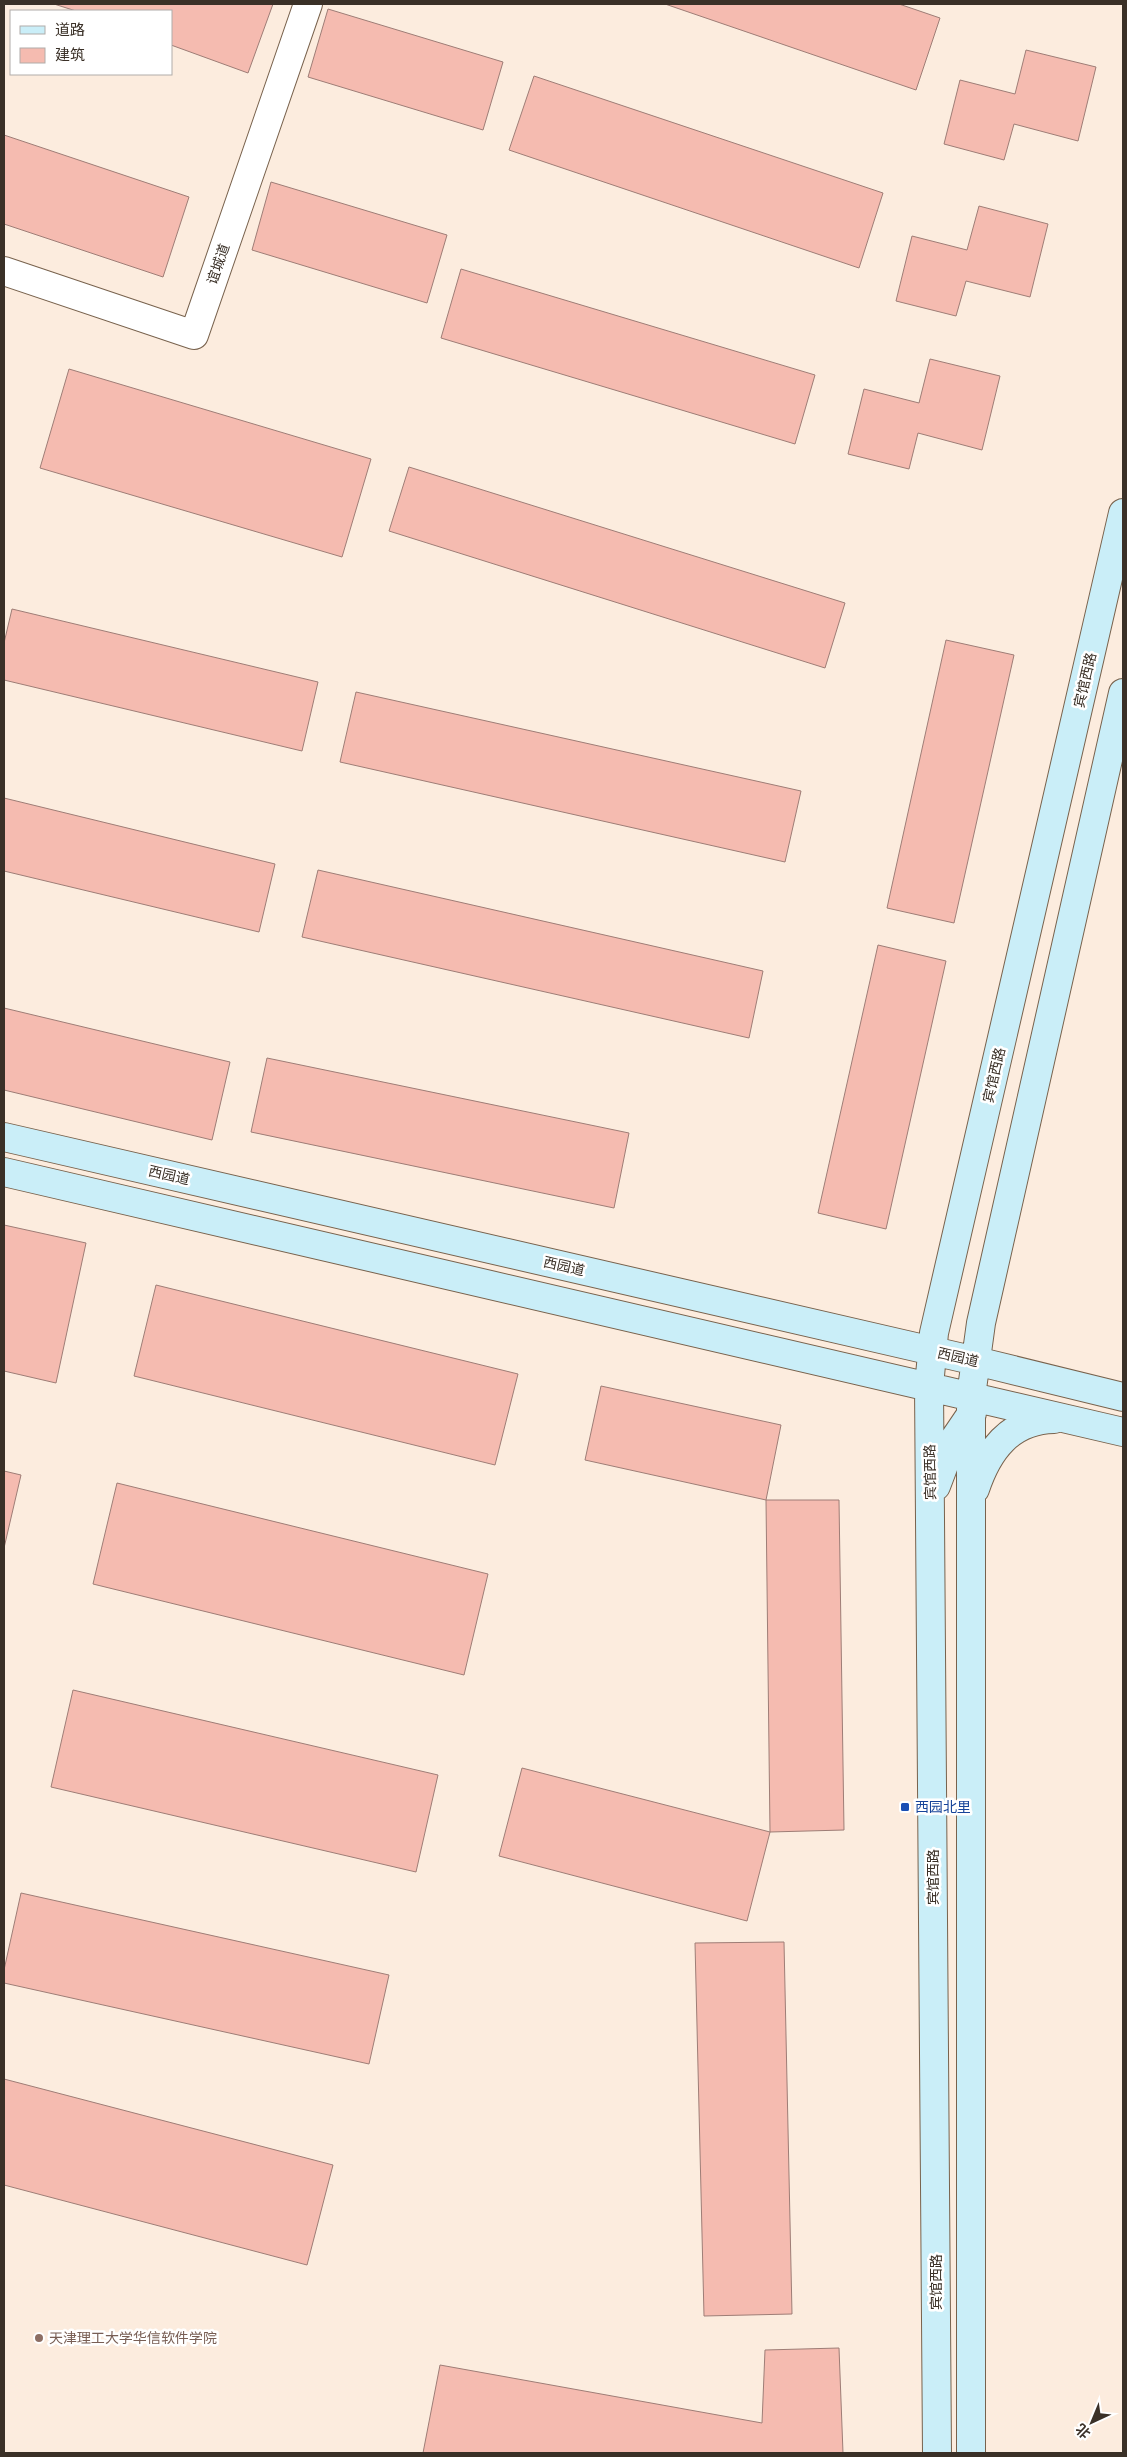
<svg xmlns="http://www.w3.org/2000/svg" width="1127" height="2457" font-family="Manrope,'Noto Sans SC',sans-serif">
<rect width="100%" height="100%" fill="#fcecde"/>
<path fill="#f5bbb0" stroke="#9e7d76" d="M54 4H273L248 73 171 45V11H76Z
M665 4H899L940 18 916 90Z
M328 9 503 62 483 130 308 77Z
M1026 50 1096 67 1078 141 1014 124 1004 160 944 144 960 80 1015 94Z
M534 76 883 193 859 268 509 150Z
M4 135 189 197 163 277 4 224Z
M271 182 447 235 427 303 252 250Z
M979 206 1048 224 1030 297 966 281 956 316 896 301 912 236 967 250Z
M461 269 815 375 795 444 441 338Z
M930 359 1000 376 982 450 918 433 909 469 848 454 864 389 919 403Z
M69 369 371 459 342 557 40 468Z
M409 467 845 603 825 668 389 531Z
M12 609 318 682 302 751 4 680V643Z
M946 640 1014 655 954 923 887 908Z
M356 692 801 791 785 862 340 762Z
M4 798 275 864 259 932 4 871Z
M318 870 763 971 749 1038 302 937Z
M878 945 946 961 886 1229 818 1213Z
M4 1008 230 1062 212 1140 4 1090Z
M267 1058 629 1133 614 1208 251 1132Z
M4 1225 86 1243 56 1383 4 1371Z
M156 1285 518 1374 495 1465 134 1376Z
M601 1386 781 1425 766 1500 585 1460Z
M4 1471 21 1475 4 1548Z
M117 1483 488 1574 464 1675 93 1584Z
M766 1500H839L844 1830 770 1832Z
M73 1690 438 1775 416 1872 51 1787Z
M522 1768 770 1832 747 1921 499 1856Z
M21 1893 389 1975 369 2064 4 1983V1970Z
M784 1942 792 2314 704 2316 695 1943Z
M4 2079 333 2165 307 2265 4 2185Z
M839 2348 843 2453H423L440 2365 762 2423 765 2350Z"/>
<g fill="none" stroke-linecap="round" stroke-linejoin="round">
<defs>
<path id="street" d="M4 271 194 335 308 4"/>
<path id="secondary" d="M4 1137 976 1361 1123 1397
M4 1172 1123 1432
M936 1486 953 1441 972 1413
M975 1489C988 1450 1010 1420 1054 1419
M937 2453 929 1386 934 1333 1123 513
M971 2453V1396L981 1323 1123 693"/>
</defs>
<use href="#street" stroke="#78624d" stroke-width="30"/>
<use href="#secondary" stroke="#78624d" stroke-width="30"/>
<use href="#street" stroke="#fff" stroke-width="28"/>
<use href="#secondary" stroke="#caeef8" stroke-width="28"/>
</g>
<rect fill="#1a4fb4" stroke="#fff" stroke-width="2" x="900" y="1802" width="10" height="10" rx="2.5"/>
<circle fill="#8d6e63" stroke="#fff" stroke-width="2" cx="39" cy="2338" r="5"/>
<g text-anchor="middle" stroke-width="5" stroke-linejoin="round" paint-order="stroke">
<g font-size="14" fill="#3a3027" stroke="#fff">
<text transform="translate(218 264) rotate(-71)" y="5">谊城道</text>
<text transform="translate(1085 680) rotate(-77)" y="5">宾馆西路</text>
<text transform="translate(994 1075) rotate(-77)" y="5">宾馆西路</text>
<text transform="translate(169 1175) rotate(13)" y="5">西园道</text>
<text transform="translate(564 1266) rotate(13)" y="5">西园道</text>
<text transform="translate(958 1357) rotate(13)" y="5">西园道</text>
<text transform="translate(930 1472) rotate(-91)" y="5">宾馆西路</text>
<text transform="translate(933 1877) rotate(-90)" y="5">宾馆西路</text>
<text transform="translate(936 2282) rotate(-90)" y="5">宾馆西路</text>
</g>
<g font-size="14" fill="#164399" stroke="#fff" text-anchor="start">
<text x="915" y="1812">西园北里</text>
</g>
<g font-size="14" fill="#785e54" stroke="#fff" text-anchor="start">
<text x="49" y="2343">天津理工大学华信软件学院</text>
</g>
</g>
<rect width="1127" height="2457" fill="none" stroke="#3a3027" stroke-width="10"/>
<rect x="10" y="10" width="162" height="65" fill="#ffffff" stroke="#b0aca9"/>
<rect x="20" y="26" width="25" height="8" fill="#caeef8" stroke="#b0aca9"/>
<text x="55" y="35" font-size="15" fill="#3a3027">道路</text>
<rect x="20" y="48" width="25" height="15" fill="#f5bbb0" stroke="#b0aca9"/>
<text x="55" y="60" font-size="15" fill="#3a3027">建筑</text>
<g transform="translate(1092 2422) rotate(224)" stroke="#ffffff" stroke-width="4" paint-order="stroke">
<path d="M0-4L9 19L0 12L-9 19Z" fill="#3a3027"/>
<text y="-8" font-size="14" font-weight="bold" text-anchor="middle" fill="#3a3027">北</text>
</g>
</svg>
